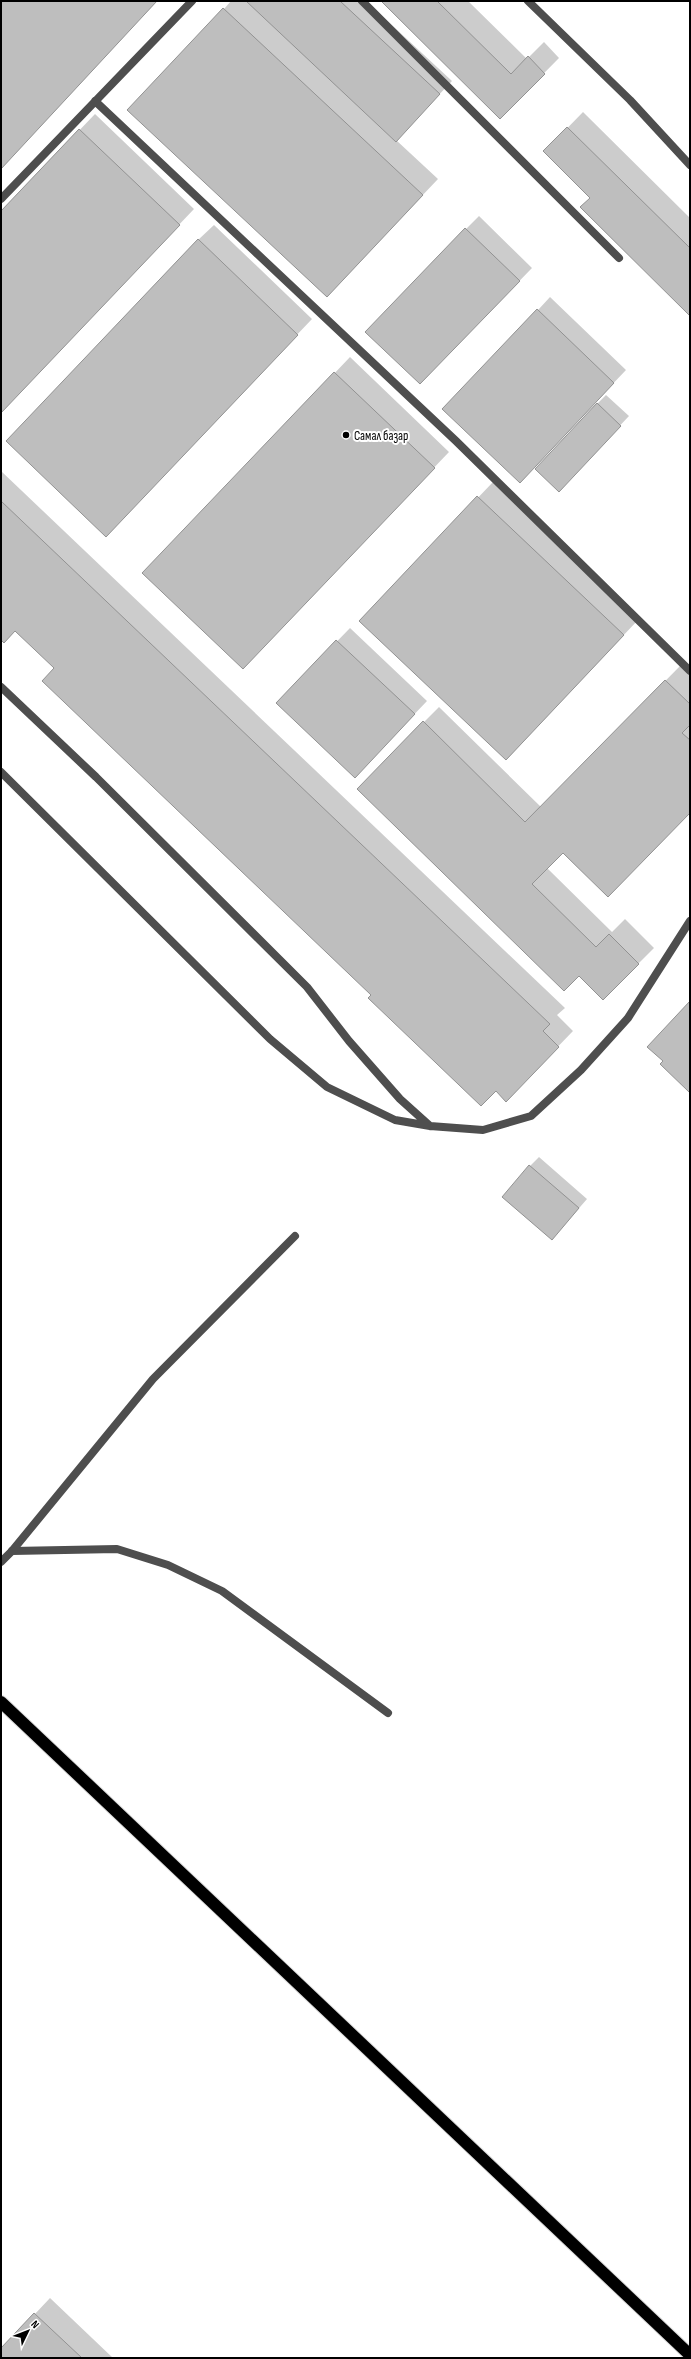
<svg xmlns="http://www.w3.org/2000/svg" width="691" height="2359" font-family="'Sofia Sans Condensed',sans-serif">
<rect width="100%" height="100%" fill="#fff"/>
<path fill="#0003" d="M231 1H366L452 81 396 140 438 179 327 296 224 9Z
M382 1H468L527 59 544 42 559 58 500 118Z
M583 112 690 218V315L591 198 545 151Z
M95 114 194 209 1 412V212Z
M479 216 532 268 433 370 466 229Z
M214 225 312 319 121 520 198 240Z
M550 297 626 370 532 469 538 310Z
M350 357 449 452 258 652 144 573Z
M606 395 629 416 568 481 597 404Z
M1 471 565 1008 557 1015 573 1031 521 1085 496 1090 372 995 56 668 15 630 1 638Z
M493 482 639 619 521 743 360 621Z
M350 628 427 701 367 764 277 703Z
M681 665 690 674V812L563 851 547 868 612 932 625 919 654 948 603 999 424 722 439 707 541 807Z
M539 1157 587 1199 561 1229 530 1166Z
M50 2298 113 2358H1V2350Z"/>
<path fill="#bebebe" stroke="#929292" d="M1 1H157L1 169Z
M246 1H340L440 94 396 142Z
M381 1H437L511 74 528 56 545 74 500 119Z
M223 8 423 195 327 297 127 110Z
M567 127 690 248V316L580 207 590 198 543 151Z
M79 129 180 225 1 413V211Z
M465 228 520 281 420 384 365 332Z
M198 239 298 335 106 537 6 441Z
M537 309 614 383 520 483 442 409Z
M334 372 435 468 243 669 142 573Z
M597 403 621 426 559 492 535 469Z
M477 496 624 635 506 760 359 621Z
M1 501 550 1024 543 1031 559 1047 506 1102 496 1091 481 1106 368 998 371 995 42 681 54 668 15 631 4 643 1 640Z
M336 640 415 714 355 778 276 703Z
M665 680 690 704V725L682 733 690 740V813L608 897 563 853 532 884 596 947 609 934 639 964 603 1000 579 976 564 991 357 789 423 721 525 822Z
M690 1001V1091L689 1092 660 1064 663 1061 647 1047Z
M529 1165 579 1208 552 1240 502 1197Z
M34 2313 82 2358H1V2348Z"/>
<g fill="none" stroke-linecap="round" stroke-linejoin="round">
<defs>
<path id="highway" d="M1 1702 690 2355"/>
</defs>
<use href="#highway" stroke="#dbdbdb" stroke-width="14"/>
<path stroke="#4e4e4e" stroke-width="8" d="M362 1 619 258
M528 1 630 100 690 165
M95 101 456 441 690 671
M1 199 192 1
M1 687 96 777 307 987 349 1041 400 1099 430 1126
M1 772 270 1039 327 1087 395 1120 430 1126 483 1130 531 1116 581 1070 628 1018 690 921
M12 1551 117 1549 168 1565 222 1591 388 1713"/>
<path stroke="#4e4e4e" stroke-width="8" d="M1 1562 12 1551 153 1379 295 1236"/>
<use href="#highway" stroke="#000" stroke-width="12"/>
</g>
<circle fill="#000" stroke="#fff" stroke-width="1.5" cx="346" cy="435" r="4"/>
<g text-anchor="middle" stroke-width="4" stroke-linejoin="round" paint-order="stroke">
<g font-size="13" fill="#000" stroke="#fff" text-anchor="start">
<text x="354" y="440">Самал базар</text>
</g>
</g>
<rect width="691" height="2359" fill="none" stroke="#000000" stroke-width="4"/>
<g transform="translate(28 2331) rotate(47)" stroke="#ffffff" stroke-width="3" paint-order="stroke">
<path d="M0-3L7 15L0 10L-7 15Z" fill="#000000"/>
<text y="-6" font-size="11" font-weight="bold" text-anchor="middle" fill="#000000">N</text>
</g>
</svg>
